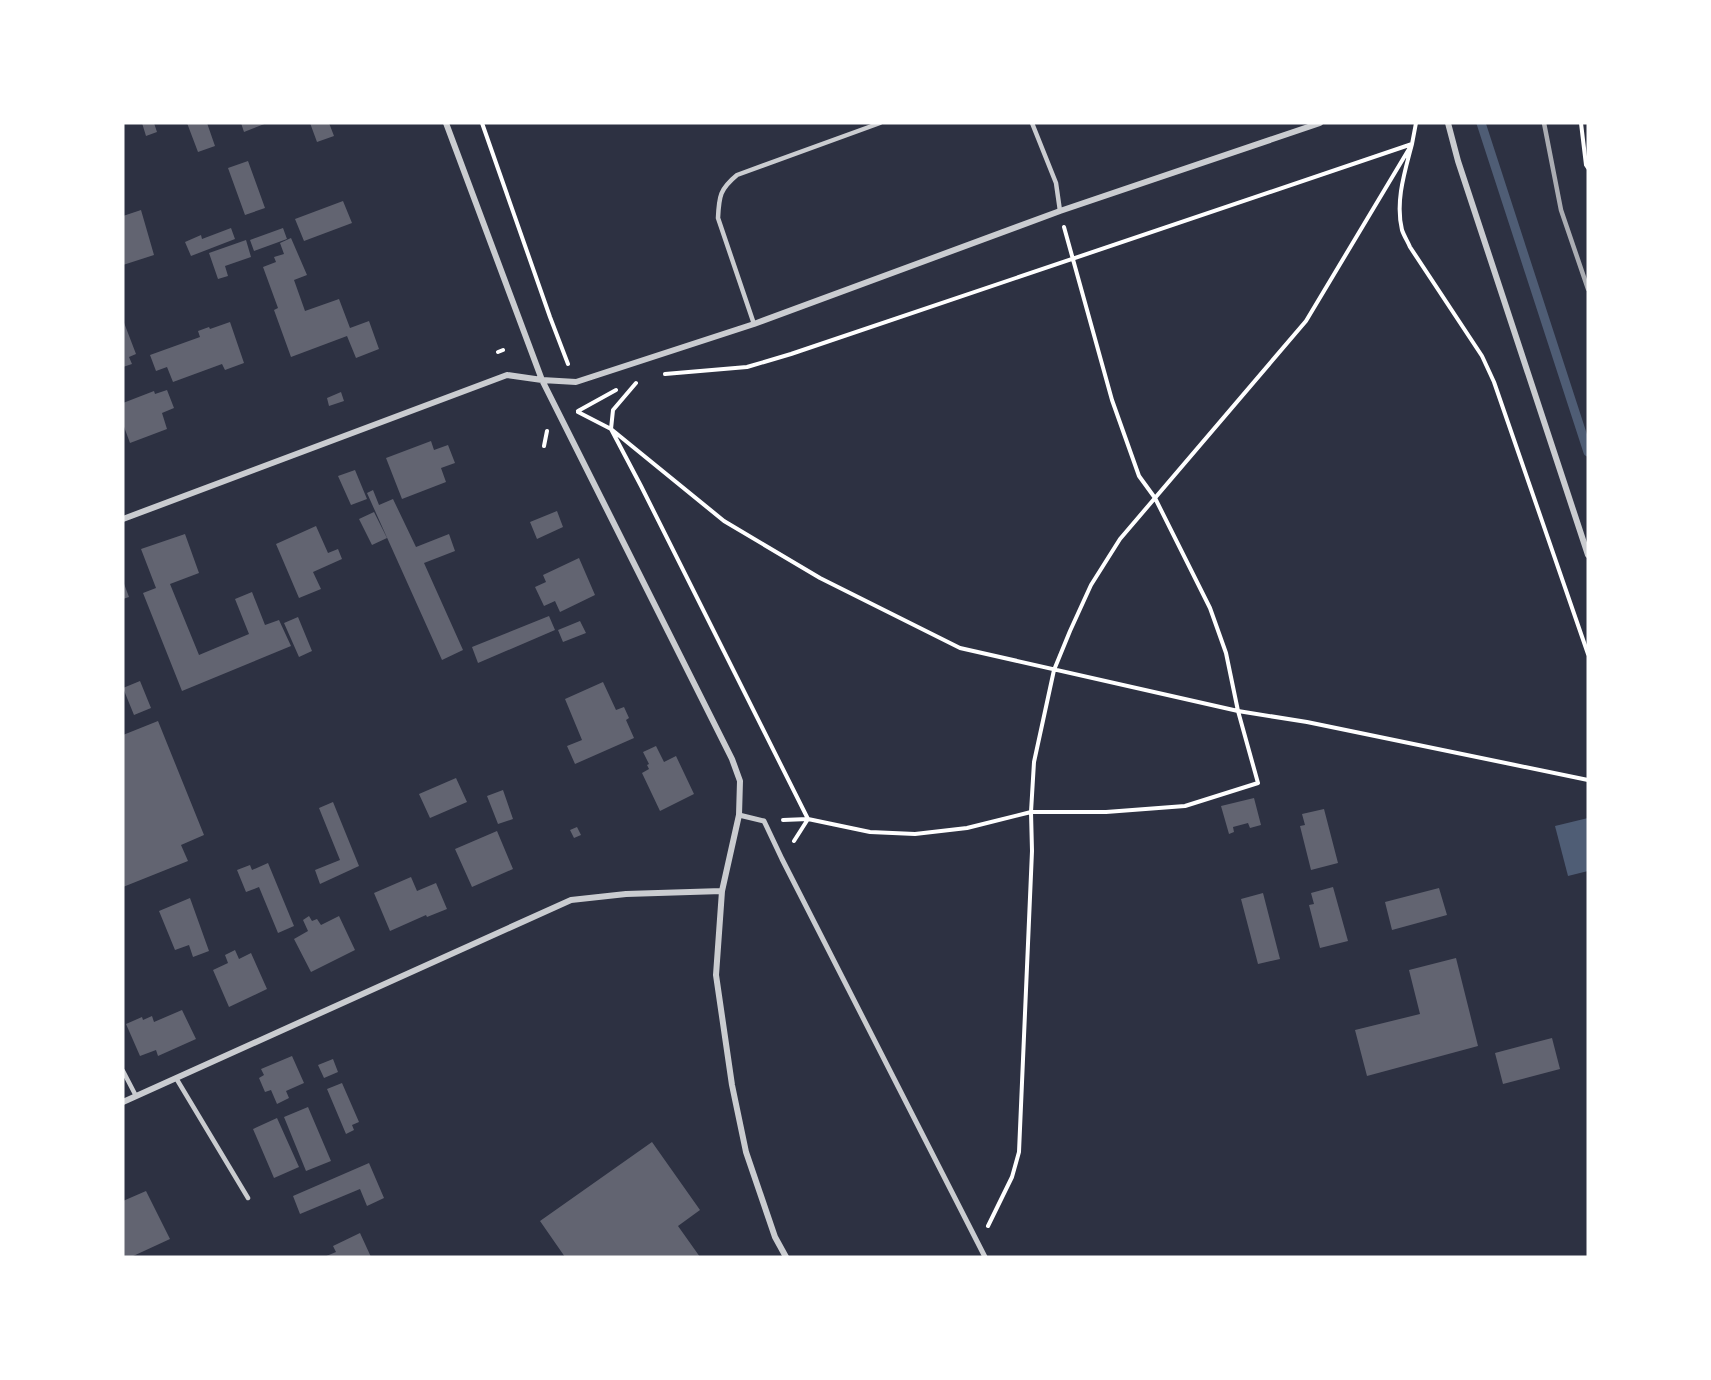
<svg xmlns="http://www.w3.org/2000/svg" width="1711" height="1380" font-family="'Source Sans 3',sans-serif">
<rect width="100%" height="100%" fill="#2d3142"/>
<path fill="#4f5d75" d="M1588 818V871L1568 876 1555 826Z"/>
<g fill="none" stroke-linecap="round" stroke-linejoin="round">
<path stroke="#4f5d75" stroke-width="9" d="M1481 123 1588 452"/>
</g>
<path fill="#626471" d="M142 123H154L157 132 146 136Z
M187 123H207L215 146 198 152Z
M241 123H267L244 132Z
M310 123H329L334 136 317 142Z
M248 161 265 208 245 215 228 168Z
M343 201 352 223 304 241 295 219Z
M141 210 154 255 123 265V216Z
M231 228 235 239 191 256 185 242 201 235 202 239Z
M283 228 287 239 254 251 250 240Z
M291 238 307 275 294 280 305 311 339 299 350 328 369 321 379 349 356 358 347 336 291 357 274 310 278 308 263 267 276 262 274 257 284 254 280 243Z
M246 240 251 257 225 266 228 276 218 279 209 253Z
M123 320 136 354 129 357 132 364 123 367Z
M230 322 244 363 225 370 222 364 173 382 167 367 156 371 150 355 200 337 198 331 209 327 210 329Z
M167 390 174 408 162 413 167 429 130 443 123 424V403L154 391 155 394Z
M341 392 344 401 329 406 327 398Z
M431 441 434 450 448 445 455 463 441 468 446 482 402 499 386 458Z
M355 470 367 499 351 505 338 476Z
M373 490 379 505 393 499 416 547 449 534 455 551 424 563 463 650 442 660 367 493Z
M557 511 563 527 537 539 530 522Z
M374 512 387 538 372 545 359 519Z
M316 526 328 553 338 549 342 559 313 572 321 589 299 598 276 544Z
M185 534 199 573 170 584 199 655 249 634 235 599 252 592 265 625 279 620 291 646 182 691 143 593 156 588 141 549Z
M579 558 595 595 560 612 555 601 544 606 535 587 546 582 543 575Z
M123 581 129 597 123 599Z
M549 616 555 630 478 663 472 647Z
M298 617 312 651 299 657 284 623Z
M580 621 586 633 563 642 558 630Z
M140 681 151 708 134 715 123 688Z
M603 682 616 710 624 707 629 718 626 720 634 738 575 764 567 746 582 740 565 699Z
M158 721 204 835 181 845 188 861 123 887V735Z
M656 746 664 762 676 756 694 794 660 811 642 773 649 769 647 765 649 764 643 752Z
M456 778 467 802 430 818 419 794Z
M503 790 513 819 498 824 487 796Z
M1254 798 1261 825 1250 828 1248 823 1233 827 1234 832 1229 834 1221 806Z
M333 802 359 866 320 884 315 870 340 860 319 808Z
M1324 809 1338 863 1311 870 1300 826 1305 825 1302 814Z
M577 827 581 835 574 838 570 830Z
M497 831 513 869 472 887 455 849Z
M268 863 294 926 278 933 259 887 246 892 237 870 250 865 252 870Z
M411 877 417 891 436 883 447 909 427 917 426 915 390 931 374 893Z
M1333 887 1348 941 1320 948 1309 905 1314 904 1311 893Z
M1439 888 1447 915 1392 930 1385 902Z
M1263 893 1280 959 1258 964 1241 899Z
M190 898 209 951 193 957 189 945 175 950 159 911Z
M309 916 312 921 317 919 321 925 339 916 355 950 311 972 294 939 308 931 303 920Z
M235 950 239 959 251 953 267 989 229 1007 213 970 228 963 225 955Z
M1456 958 1478 1046 1367 1076 1355 1030 1420 1014 1409 970Z
M182 1010 196 1039 158 1056 156 1050 140 1056 126 1024 142 1017 143 1020 152 1016 154 1022Z
M1552 1038 1560 1069 1503 1084 1495 1053Z
M292 1056 304 1083 286 1091 289 1098 277 1104 271 1090 265 1092 259 1078 264 1075 261 1069Z
M333 1059 338 1072 324 1078 318 1065Z
M342 1083 359 1122 352 1125 354 1130 346 1134 327 1089Z
M308 1107 331 1161 306 1171 284 1117Z
M277 1118 299 1167 274 1178 253 1129Z
M652 1142 700 1210 678 1226 700 1257H565L540 1221Z
M369 1163 384 1198 367 1206 360 1189 300 1214 293 1196Z
M146 1191 170 1239 131 1257H123V1201Z
M360 1233 371 1257H324L336 1252 333 1246Z"/>
<g fill="none" stroke-linecap="round" stroke-linejoin="round">
<path stroke="#fff" stroke-width="4" d="M482 123 550 317 568 364
M1581 123 1586 165 1588 168
M498 352 503 350
M665 374 747 367 791 354 1412 144C1405 171 1395 201 1402 230 1404 236 1408 242 1410 247L1482 356 1494 382 1588 654
M636 383 613 410 611 429 641 486 808 819 794 841
M578 411 616 390
M578 412 611 429 724 521 820 578 960 648 1238 711 1307 722 1588 780
M544 446 547 431
M783 820 808 819 870 832 915 834 967 828 1031 812H1106L1185 806 1258 783 1238 711 1226 653 1210 608 1155 498 1139 476 1112 400 1064 227
M988 1226 1012 1177 1019 1152 1032 851 1031 812 1034 762 1054 670 1070 631 1091 585 1120 539 1306 321 1412 144 1416 123"/>
<path stroke="#caccd0" stroke-width="4.5" d="M1032 123 1056 183 1060 211
M754 324 718 218C719 196 720 189 737 175L880 123
M123 1071 136 1096
M176 1078 248 1198"/>
<path stroke="#caccd0" stroke-width="5" d="M739 815 764 821 782 859 985 1257"/>
<path stroke="#caccd0" stroke-width="6" d="M446 123 542 380 732 759 740 781 739 815 722 891 716 975 732 1085 746 1152 775 1237 786 1257
M1448 123 1458 161 1588 555
M123 519 507 375 542 380 576 382 754 324 1060 211 1320 123
M123 1102 571 900 626 894 722 891"/>
<path stroke="#abadb3" stroke-width="4.5" d="M1544 123 1561 210 1588 289"/>
</g>
<rect width="1711" height="1380" fill="none" stroke="#ffffff" stroke-width="249"/>
</svg>
